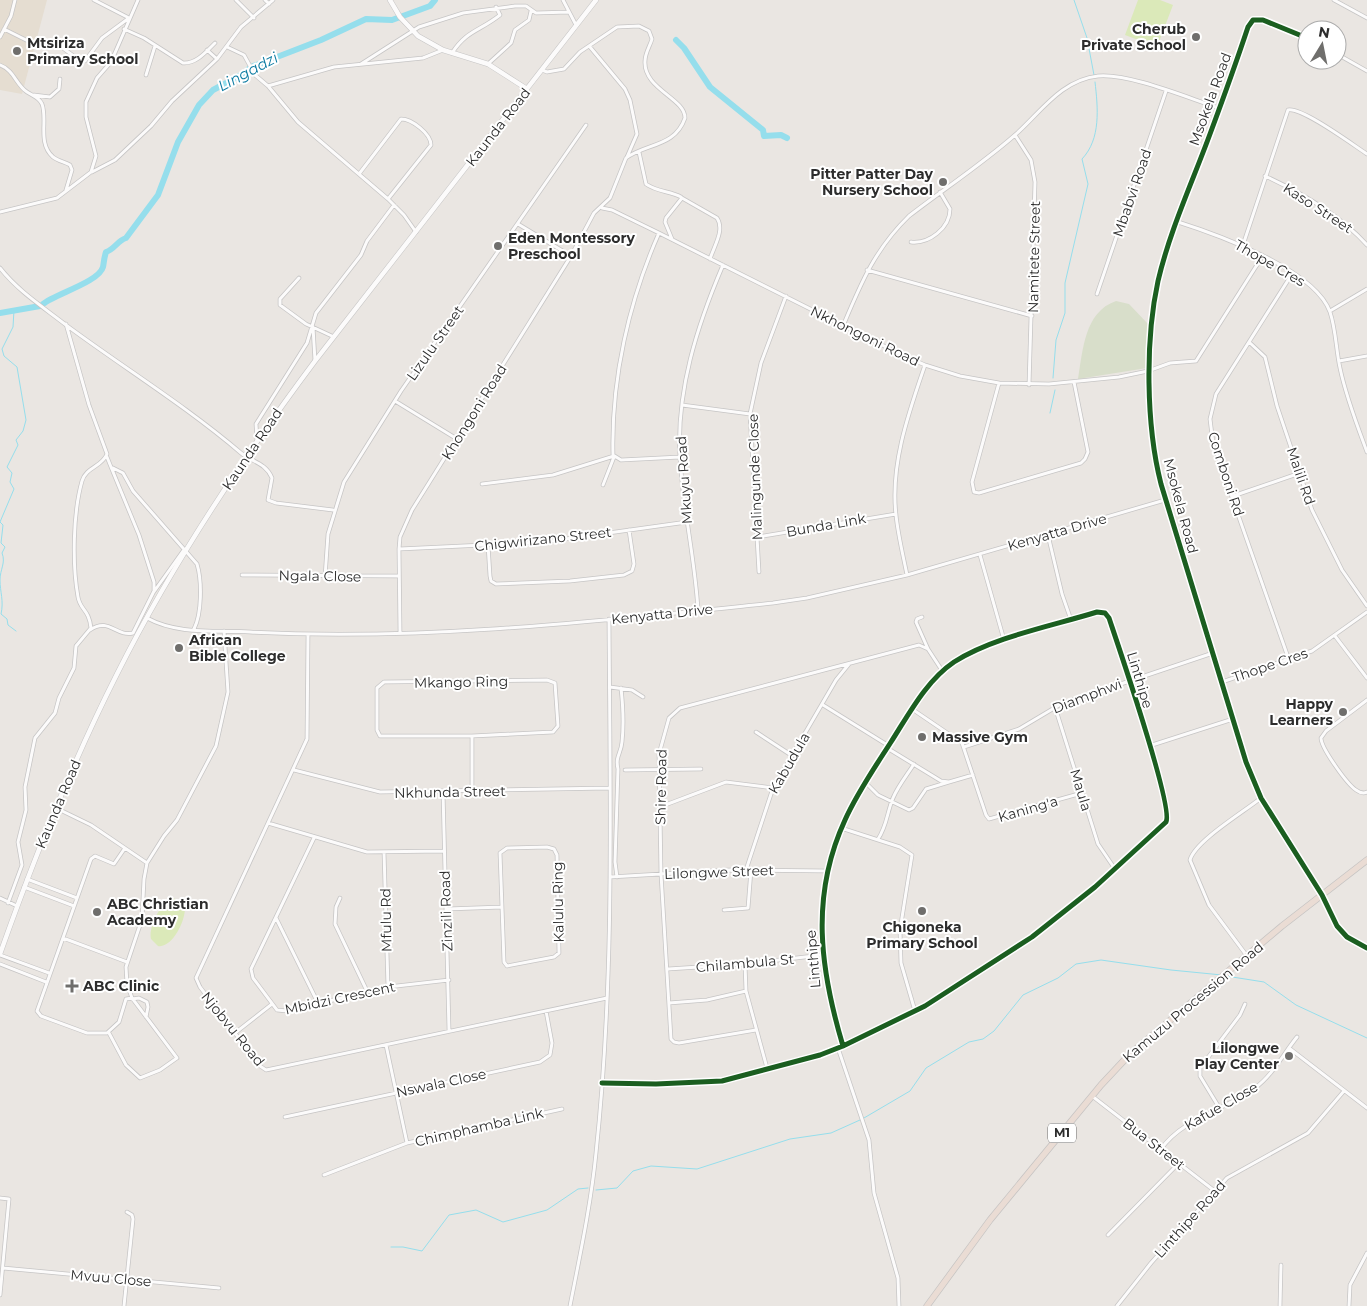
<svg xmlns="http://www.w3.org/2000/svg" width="1367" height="1306" font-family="Montserrat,sans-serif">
<rect width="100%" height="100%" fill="#eae6e2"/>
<path fill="#e5ddd1" d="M0 0H47L22 94 0 90Z"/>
<path fill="#d8deca" d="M1116 301 1129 304 1148 324 1147 368 1078 379C1083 351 1084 312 1116 301Z"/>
<path fill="#dbe9b9" d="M1138 0H1160L1173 5 1157 47 1125 35Z
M173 898 184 903C189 915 173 949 158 946L151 939C148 928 161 901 173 898Z"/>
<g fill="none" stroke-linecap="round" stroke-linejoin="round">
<path stroke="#95deec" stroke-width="1" d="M1074 0 1087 38 1094 75
M14 310 13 327 2 349 4 356 17 367 26 420 23 431 16 440 18 445 7 467 12 473 10 482 14 489 0 522 3 525 1 543 5 547 2 553C6 563 0 569 0 580 0 592 4 601 1 614L7 619 8 625 16 631
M1053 378 1056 340 1065 313V283L1088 184 1082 159C1101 139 1098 108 1095 82
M1050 413 1055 390
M1226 976 1264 982 1296 1005 1367 1038
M864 1118 910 1091 926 1068 969 1042 983 1039 994 1031 1023 995 1058 978 1076 964 1101 960 1171 970 1222 975
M596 1190 617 1188 633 1171 651 1166 697 1169 790 1139 831 1133 860 1120
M391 1247H403L422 1251 449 1215 476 1210 503 1222 547 1210 578 1189 588 1188"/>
<path stroke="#95deec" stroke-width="6" d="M676 40 684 48 710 87 763 130 764 136 781 135 787 138
M43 304C55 294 99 282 103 267 104 262 104 258 106 252 115 249 117 241 126 238L158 195 178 142 199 105 213 90 243 74 251 67 321 40 366 19 392 20 430 6 435 0
M0 313 40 306"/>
<defs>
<path id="street" d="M236 0 254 18
M265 0 269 4
M563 0 576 25
M1334 0 1367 18
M4 29 32 43H56L79 60 85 61 102 38 129 18 94 0
M124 29 144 38 183 63C196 64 206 52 215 43
M0 37 11 16 15 0
M1307 38 1263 20H1253L1248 27C1236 63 1223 99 1210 134 1192 183 1170 230 1158 281 1145 341 1146 425 1161 484L1246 762 1261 798 1322 895 1337 926 1347 937 1367 948
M227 47 244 55 255 75 268 86 298 122 388 199 404 215 416 232
M590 47 625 89 630 100 637 134 627 157
M207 50 217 59
M452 53C467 30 480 31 500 15L496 7
M1337 54 1367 71
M361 64 419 27 463 13 515 6H526L536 13 569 12
M488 64 511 43 515 30 529 20 531 11
M0 65C14 70 16 85 27 92 33 96 39 97 42 104 48 120 37 143 53 157 58 161 65 162 70 165L72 170 66 190
M146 75 155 46
M268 86 334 67 423 58 443 50
M34 95 50 97 59 89 60 79
M1015 135 1031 160 1035 182 1029 385
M639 152 646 184C657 192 670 191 681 197
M92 172 115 160 151 126 172 101 217 59 241 27 273 0
M359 174 401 119C412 119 431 134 431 145L388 199
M1265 176C1302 193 1340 215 1367 245
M602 208 612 210 659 233 902 355 925 365 960 376 999 383 1049 384 1119 377 1148 371 1170 363 1196 361 1262 257
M0 212 57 198 91 172 96 156 86 117V102L97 78 111 62 138 0
M1175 221C1216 234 1315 269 1330 312 1336 330 1336 350 1340 368 1346 397 1357 425 1367 452
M518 224 571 256
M659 233C629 301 611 379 613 455L621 460 680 457
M672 239 665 222 666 218 682 198 717 218C725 230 714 246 710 259
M911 242C929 244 950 228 950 209L940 192
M1243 245 1288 110C1302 107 1353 145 1367 154
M0 268C18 291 43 307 66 325 124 368 186 406 241 453 252 462 266 463 272 478L268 500 276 503 333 510
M867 270 1032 316
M299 278 280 299V305L306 324 334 337
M1097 294 1166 91
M1330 311 1367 289
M843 326C861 283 875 249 909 216 944 189 982 164 1015 135 1041 112 1061 80 1098 76 1129 73 1188 98 1219 108
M313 327 315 361
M1249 342 1265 357 1277 406 1312 510 1342 570 1367 606
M1339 361 1367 356
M999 383 972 482 974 492 979 493 1081 463 1085 459 1088 452 1074 382
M395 401 457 439
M682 405 750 414
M257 440 256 424 307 343 316 313 361 255 367 241 394 205
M107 457 111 467 123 473 133 491 197 564C202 581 202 613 194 629
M482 484 553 475 614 456
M603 485 614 457
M1233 496 1300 473
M1048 535 1062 594 1071 620
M757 537 896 514
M488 545 490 576 491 581 496 584 570 581 624 575 632 571 634 564 629 530
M399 549 544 542 687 522
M980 555 1004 640
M759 572 750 414 761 363 786 296
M242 575 398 576
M907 575C903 555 898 535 896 515 890 464 909 412 925 365
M325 577 328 534 344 482 401 391 586 125
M153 593 183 551
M698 610C695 559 683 509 680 458 676 391 697 326 723 265
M922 617 917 619 916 622 928 649
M147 618C178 635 216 630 250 632 425 641 600 621 773 603L807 598 907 575 1165 500
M90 630C109 617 116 637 133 633L154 591V582L139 535 111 467
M400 632 399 549 400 537 412 510 571 256 594 213 610 198 626 158C647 143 675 147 685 118 685 98 643 89 645 61 645 53 650 46 652 39L649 31 639 26 617 27 580 52 564 69 547 72 542 70
M308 635 307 739 196 978 200 987 260 1066 266 1070 271 1069 607 998
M1335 636 1367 678
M1289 660 1213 443 1210 419 1216 394 1292 274
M1222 682 1312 651 1367 612
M610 687 632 690 643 697
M1367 700 1326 731 1321 738C1321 748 1347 784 1356 790 1360 793 1363 794 1367 792
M823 705 889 746
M1055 707 1098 844 1115 869
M912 709 962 743 986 815 989 819 1082 793
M756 732 791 755
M472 736H380L377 730V688L384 682 547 680 555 683 558 726 553 732 472 736V791
M1149 746 1233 719
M964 747 1019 729 1061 704 1213 653
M887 748 941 781 949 782 973 775
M294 770 380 792 610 788
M625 770 701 769
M866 783 878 795 909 810 913 808 926 789 949 782
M443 792 449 1030
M660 807 726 782 773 788
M56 808 91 825 147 863
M268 823 367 852 444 851
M841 828 900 847 912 855 900 930 901 963 915 1011
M314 838 251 969 253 978 277 1010 287 1011 388 987 449 980
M878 839C887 826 887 812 893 798 898 786 907 775 914 764
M547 847 554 849 557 855 559 953 554 957 507 966 504 962 500 853 507 848Z
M125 848 114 864 95 856 91 859 37 1011 41 1016 87 1033H107L119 1022 126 999 132 998
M384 852 388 987
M746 870 773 788 836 680 849 664
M610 877 728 870 828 871
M617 877 615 862 618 769C615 756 621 754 622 742 624 724 623 706 621 688
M27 879 77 898
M24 887 74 906
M0 898 17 906
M340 898 336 907 335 924 367 991
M8 903 22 865 18 842 26 810 25 787 35 738 55 713 59 698 74 668 76 646 91 628C89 609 80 610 78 597 72 564 73 513 82 481 86 467 102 467 107 454L89 405 66 324
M447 909 502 907
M724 910 748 908 751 870
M276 918 318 1003
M63 938 127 962
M0 955 49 973
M1247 956 1209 905 1190 860C1195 841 1245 811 1261 798
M0 964 46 982
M745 964 746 991 767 1068
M668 969 745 964 822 955
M132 999 139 998 147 1002 148 1007 146 1017
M669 1003 707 1000 746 991
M756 1030 679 1043 674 1042 671 1039 661 874 659 754 669 718 680 708 919 645 928 649 943 672
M109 1033 126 1065 140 1078 160 1070 177 1058 132 998 127 984 126 967 142 919 144 879 147 863 164 836 177 820 216 746 228 692 224 631
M235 1033 272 1004
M386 1045 407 1143 562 1109
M838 1048 869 1140 874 1193 898 1278 899 1306
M1289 1048 1367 1108
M602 1083 656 1084 722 1081 820 1055 843 1046 925 1006 1032 937 1095 887 1166 822C1174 808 1118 645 1109 618L1105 613 1097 612C1052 626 993 637 954 662 926 681 909 714 891 742 875 767 857 793 845 820 810 896 820 969 843 1046
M1092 1096 1216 1192
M1220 1109 1200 1076V1068L1240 1015 1245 1004
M285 1117 540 1062 550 1055 552 1043 546 1011
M1161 1149C1183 1118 1225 1110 1255 1088 1272 1076 1284 1053 1297 1037
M324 1175 407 1143
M0 1198 9 1199 0 1295
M1108 1235 1179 1163
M3 1268 219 1288
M124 1306 133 1219 132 1215 127 1212
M570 1306C580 1255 591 1204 596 1153 615 976 610 797 609 619
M1117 1306 1151 1263 1227 1178 1308 1133 1344 1091
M1280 1306 1281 1265
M1349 1306 1350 1285 1367 1253"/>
<path id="secondary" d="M390 0 400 17 418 36 443 50 488 64 527 89
M0 954C34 858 71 765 117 674 172 564 241 460 315 361L596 0"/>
<path id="highway" d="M927 1306 990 1220 1101 1085 1130 1054 1282 926 1367 860"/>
</defs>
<use href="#street" stroke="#c6c5c5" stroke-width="4.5"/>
<use href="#secondary" stroke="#c6c5c5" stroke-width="5.5"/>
<use href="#highway" stroke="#c6c4c3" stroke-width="7"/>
<use href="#street" stroke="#fcfbfb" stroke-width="3"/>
<use href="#secondary" stroke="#fcfbfb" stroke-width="4.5"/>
<use href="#highway" stroke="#eadcd4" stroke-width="5.5"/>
<defs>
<path id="cycleway" d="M1307 38 1263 20H1253L1248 27C1236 63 1223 99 1210 134 1192 183 1170 230 1158 281 1145 341 1146 425 1161 484L1246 762 1261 798 1322 895 1337 926 1347 937 1367 948
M602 1083 656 1084 722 1081 820 1055 843 1046 925 1006 1032 937 1095 887 1166 822C1174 808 1118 645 1109 618L1105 613 1097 612C1052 626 993 637 954 662 926 681 909 714 891 742 875 767 857 793 845 820 810 896 820 969 843 1046"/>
</defs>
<use href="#cycleway" stroke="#fff" stroke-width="8"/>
<use href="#cycleway" stroke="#1b5e20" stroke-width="5"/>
</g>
<g fill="#6f6e6c" stroke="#fff" stroke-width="2">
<circle cx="1196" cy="37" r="5"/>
<circle cx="17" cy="51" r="5"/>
<circle cx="943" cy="182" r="5"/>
<circle cx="498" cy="246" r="5"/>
<circle cx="179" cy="648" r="5"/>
<circle cx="1343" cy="712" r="5"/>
<circle cx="922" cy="737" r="5"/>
<circle cx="922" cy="911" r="5"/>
<circle cx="97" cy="912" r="5"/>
<path d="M69.5 978.5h5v5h5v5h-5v5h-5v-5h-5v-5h5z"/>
<circle cx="1289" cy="1056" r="5"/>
</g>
<g text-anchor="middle" stroke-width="4" stroke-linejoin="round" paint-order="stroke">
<rect fill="#fff" stroke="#6c6c6c" stroke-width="1" x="1048" y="1123.5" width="28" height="19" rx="4"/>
<g font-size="12" font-weight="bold" fill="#2d2d2d">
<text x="1062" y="1137">M1</text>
</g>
<g font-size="14" font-weight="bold" fill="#2d2d2d" stroke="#fff" text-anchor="start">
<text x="1186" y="34" text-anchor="end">Cherub<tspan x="1186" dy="16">Private School</tspan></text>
<text x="27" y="48">Mtsiriza<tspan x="27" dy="16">Primary School</tspan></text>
<text x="933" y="179" text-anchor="end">Pitter Patter Day<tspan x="933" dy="16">Nursery School</tspan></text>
<text x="508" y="243">Eden Montessory<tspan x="508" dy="16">Preschool</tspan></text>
<text x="189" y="645">African<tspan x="189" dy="16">Bible College</tspan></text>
<text x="1333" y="709" text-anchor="end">Happy<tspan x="1333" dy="16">Learners</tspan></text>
<text x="932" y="742">Massive Gym</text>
<text x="107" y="909">ABC Christian<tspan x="107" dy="16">Academy</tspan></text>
<text x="922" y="932" text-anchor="middle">Chigoneka<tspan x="922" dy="16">Primary School</tspan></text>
<text x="83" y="991">ABC Clinic</text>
<text x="1279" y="1053" text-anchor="end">Lilongwe<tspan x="1279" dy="16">Play Center</tspan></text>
</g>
<g font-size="14" fill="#2d2d2d" stroke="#fff">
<text transform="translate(1210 99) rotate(-70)" y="5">Msokela Road</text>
<text transform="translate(498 127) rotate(-52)" y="5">Kaunda Road</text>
<text transform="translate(1132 193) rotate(-71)" y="5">Mbabvi Road</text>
<text transform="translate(1318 208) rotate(33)" y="5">Kaso Street</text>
<text transform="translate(1034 257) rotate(-89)" y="5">Namitete Street</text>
<text transform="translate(1270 263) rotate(30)" y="5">Thope Cres</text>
<text transform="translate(865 336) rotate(26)" y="5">Nkhongoni Road</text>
<text transform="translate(435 343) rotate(-55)" y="5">Lizulu Street</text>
<text transform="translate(474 412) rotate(-58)" y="5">Khongoni Road</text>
<text transform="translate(252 449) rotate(-56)" y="5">Kaunda Road</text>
<text transform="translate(1226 474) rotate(72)" y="5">Comboni Rd</text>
<text transform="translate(1301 476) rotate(71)" y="5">Malili Rd</text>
<text transform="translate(755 477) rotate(-92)" y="5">Malingunde Close</text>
<text transform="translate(684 480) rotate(-94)" y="5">Mkuyu Road</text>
<text transform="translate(1181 506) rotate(75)" y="5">Msokela Road</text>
<text transform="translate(826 525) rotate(-10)" y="5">Bunda Link</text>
<text transform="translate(1057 532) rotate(-16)" y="5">Kenyatta Drive</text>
<text transform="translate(543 539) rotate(-6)" y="5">Chigwirizano Street</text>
<text transform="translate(320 576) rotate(1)" y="5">Ngala Close</text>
<text transform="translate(662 614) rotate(-6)" y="5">Kenyatta Drive</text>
<text transform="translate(1270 665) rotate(-19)" y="5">Thope Cres</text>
<text transform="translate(1140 680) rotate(73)" y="5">Linthipe</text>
<text transform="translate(461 682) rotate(-1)" y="5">Mkango Ring</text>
<text transform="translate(1087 696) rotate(-21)" y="5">Diamphwi</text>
<text transform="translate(789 763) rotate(-60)" y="5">Kabudula</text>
<text transform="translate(661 787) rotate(-89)" y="5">Shire Road</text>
<text transform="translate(1081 790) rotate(73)" y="5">Maula</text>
<text transform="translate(450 792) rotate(-1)" y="5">Nkhunda Street</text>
<text transform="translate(58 804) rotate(-67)" y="5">Kaunda Road</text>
<text transform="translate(1028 809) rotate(-16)" y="5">Kaning'a</text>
<text transform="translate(719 872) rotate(-2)" y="5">Lilongwe Street</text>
<text transform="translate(558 902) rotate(-91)" y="5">Kalulu Ring</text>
<text transform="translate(446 911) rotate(-92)" y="5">Zinzili Road</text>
<text transform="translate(386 920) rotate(-91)" y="5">Mfulu Rd</text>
<text transform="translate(813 959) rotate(-95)" y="5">Linthipe</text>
<text transform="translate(745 963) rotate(-5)" y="5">Chilambula St</text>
<text transform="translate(340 998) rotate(-12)" y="5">Mbidzi Crescent</text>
<text transform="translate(1193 1002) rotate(-40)" y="5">Kamuzu Procession Road</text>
<text transform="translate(233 1029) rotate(51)" y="5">Njobvu Road</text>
<text transform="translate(441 1083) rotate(-12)" y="5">Nswala Close</text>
<text transform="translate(1221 1106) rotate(-30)" y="5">Kafue Close</text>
<text transform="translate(479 1127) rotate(-13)" y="5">Chimphamba Link</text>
<text transform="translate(1154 1144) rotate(38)" y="5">Bua Street</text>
<text transform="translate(1190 1219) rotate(-48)" y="5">Linthipe Road</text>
<text transform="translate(111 1278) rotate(5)" y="5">Mvuu Close</text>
</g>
<g font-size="15" font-style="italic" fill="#0c7ba2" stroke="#fff">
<text transform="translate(248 72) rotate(-28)" y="5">Lingadzi</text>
</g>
</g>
<g transform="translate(1322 45) rotate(10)"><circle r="24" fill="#ffffff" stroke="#ababab"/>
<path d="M0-4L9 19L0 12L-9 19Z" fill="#6f6e6c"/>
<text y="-8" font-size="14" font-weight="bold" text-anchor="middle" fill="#2d2d2d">N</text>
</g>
</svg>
